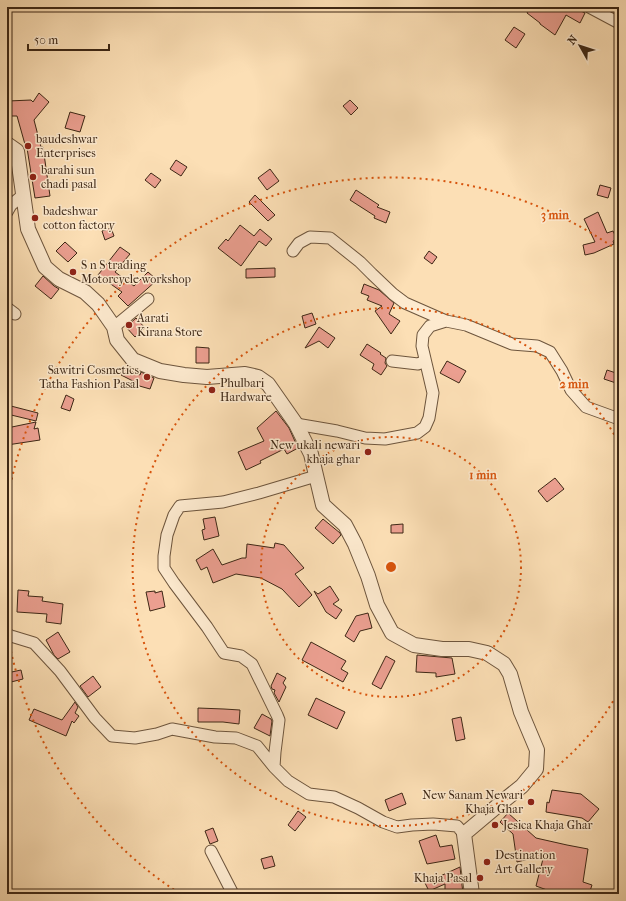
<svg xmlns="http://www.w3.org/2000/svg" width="626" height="901" font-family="'IM FELL French Canon',serif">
<rect width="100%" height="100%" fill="#fcdfb5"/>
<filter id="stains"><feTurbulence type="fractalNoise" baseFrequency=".005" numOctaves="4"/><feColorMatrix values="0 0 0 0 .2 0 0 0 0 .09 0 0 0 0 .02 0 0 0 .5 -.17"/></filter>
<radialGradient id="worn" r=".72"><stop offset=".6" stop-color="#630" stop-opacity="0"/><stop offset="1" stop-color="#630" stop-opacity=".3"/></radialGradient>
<path fill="#eb9f90" stroke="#3d2715" d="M530 7H573L585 13 580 23 566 15 565 17 555 35 540 24V23L527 13Z
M514 27 525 34 516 48 505 40Z
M39 93 49 102 34 120 41 147H43L50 196 35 198 27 148H26L17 116H9L8 101 31 100 33 102Z
M350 100 358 108 351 115 343 106Z
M70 112 85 116 80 132 65 128Z
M176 160 187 167 181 176 170 169Z
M270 169 279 181 267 190 258 178Z
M151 173 161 180 155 188 145 180Z
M600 185 611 188 608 198 597 195Z
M356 190 379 205 377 207 390 212 386 223 374 218 375 216 350 200Z
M255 195 275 215 268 221 249 202Z
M598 212 607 233 613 231 617 239 613 241 614 244 594 253 585 255 583 245 595 242 584 219Z
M240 225 254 236 260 229 272 239 266 246 259 241 241 266 218 248 226 239 228 241Z
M111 228 114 236 105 240 102 231Z
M65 242 77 253 68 262 56 251Z
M120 247 130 254 115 272 134 286 148 272 157 280 128 306 118 296 122 292 98 275Z
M429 251 437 257 432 264 424 258Z
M275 268V277L246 278V269Z
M43 276 54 286 59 289 51 299 35 286Z
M364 284 379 290 394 303 389 314 400 321 391 334 375 311 382 306 367 300 369 296 361 293Z
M312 313 316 324 305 328 302 316Z
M136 318 145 328 135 337 126 327Z
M319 327 335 338 328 348 319 341 305 348Z
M367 344 381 353 380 354 386 358 385 363 387 366 381 375 372 369 374 364 360 355Z
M196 347 209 348V363H196Z
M447 361 466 371 459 383 440 373Z
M124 367 140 375 141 372 154 378 150 389 136 385 137 383 121 375Z
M607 370 619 374 616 383 604 379Z
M66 395 74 399 70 411 61 408Z
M7 405 38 413 36 421 7 414Z
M276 411 289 428 298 448 287 454 284 449 260 461 261 463 246 470 238 452 264 441 257 428Z
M36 422 34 429 38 428 40 440 7 445V428Z
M555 478 564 489 547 502 538 491Z
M215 517 219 536 204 540 202 530 205 529 203 519Z
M323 519 340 533 341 535 333 544 315 528Z
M403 524V533H391V525Z
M275 543 284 545 304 568 295 574 312 595 299 607 282 589 261 578 236 574 213 583 207 567 201 570 196 560 213 549 222 565 242 558H246L247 544 274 548Z
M330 586 339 600 333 604 342 610 336 619 326 612 314 591 318 594Z
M18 590 29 591 28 596 43 597 42 601 63 604 61 624 46 622 47 614 17 612Z
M155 591V593L162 591 165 607 150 611 146 592Z
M368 613 372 628 360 631 354 642 345 636 356 616Z
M58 632 70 652 58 659 54 655 46 640Z
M311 642 346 661 341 669 348 673 343 682 302 660Z
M417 655 452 658 455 674 436 677V673L416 672Z
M386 656 395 661 381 689 372 684Z
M21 670 23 679 7 683V673Z
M277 673 286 678 283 683 286 687 279 702 274 693 275 690 272 689 271 686Z
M93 676 101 687 88 697 80 686Z
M316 698 345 712 337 729 308 715Z
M75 702 78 707 75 713 79 716 74 723 72 721 66 736 29 720 34 709 62 720Z
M198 708 224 709 240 710 239 724 223 722H198Z
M262 714 271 719 272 721 270 736 254 728Z
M461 717 465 739 456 741 452 719Z
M552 790 581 794 599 809 588 822 582 818 546 812 547 802 549 803Z
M402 793 406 804 389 811 385 800Z
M298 811 306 817 295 831 288 825Z
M508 813 536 838 567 845 588 849 583 882 592 885 589 894H558L536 886 544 855 517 862 513 834 500 822Z
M213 828 218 841 210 844 205 831Z
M436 835 440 847 452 845 455 859 427 864 419 841Z
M272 856 275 866 264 869 261 859Z
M460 867 463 894H445V884L429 891 425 883Z"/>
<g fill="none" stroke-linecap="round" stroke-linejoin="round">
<defs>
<path id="minor" d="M589 7 619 23
M7 212 11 205 23 195
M293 251 299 243 310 237 330 238 360 262 372 274 393 294 405 303 446 321
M7 308 15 314
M114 327 148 299
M392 361 418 364 425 361
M296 424 337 431 365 438 385 439 417 433 425 427 429 418 433 393 422 346 423 335 430 326 446 321 466 325 512 344 537 346 550 352 562 371 571 390 586 407 619 419
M7 634 11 636 34 643 60 671 95 718 112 736 135 738 157 734 172 729 215 737 236 738 257 746 274 767 288 781 309 794 334 797 358 808 383 822 397 827 412 825 433 824 457 826 464 834
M274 767 275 752 279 720 277 715 252 664 241 656 224 653 207 627 174 583 164 568V556L167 535 174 515 180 506 223 502 259 493 316 476
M211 851 233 894"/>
<path id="tertiary" d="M7 144 17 151 28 229 45 267 59 279 85 292 98 304 114 327 117 340 133 360 160 371 184 375 207 377 245 374 258 377 268 384 296 424 311 454 323 505 345 525 355 544 368 576 377 605 392 633 414 645 442 649H469L487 653 504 664 510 674 521 712 537 750 536 769 522 786 502 802 464 834 472 894"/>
</defs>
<use href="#minor" stroke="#6d553d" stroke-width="13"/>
<use href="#tertiary" stroke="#6d553d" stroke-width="16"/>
<use href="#minor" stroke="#fdeacf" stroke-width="11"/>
<use href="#tertiary" stroke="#fdeacf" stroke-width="14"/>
</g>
<g fill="none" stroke="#d7540d" stroke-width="2" stroke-dasharray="2 4">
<circle cx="391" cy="567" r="130"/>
<path d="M619 691A259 259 0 1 1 619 443"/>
<path d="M179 893A389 389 0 0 1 7 631M7 503A389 389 0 0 1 617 250"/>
</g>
<g fill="#8f2418" stroke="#fdeacf" stroke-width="1.5">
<circle cx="28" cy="146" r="4"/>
<circle cx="33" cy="177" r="4"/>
<circle cx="35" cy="218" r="4"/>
<circle cx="73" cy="272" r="4"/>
<circle cx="129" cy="325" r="4"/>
<circle cx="147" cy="377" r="4"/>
<circle cx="212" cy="390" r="4"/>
<circle cx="368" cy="452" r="4"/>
<circle cx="531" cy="802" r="4"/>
<circle cx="495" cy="825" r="4"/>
<circle cx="487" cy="862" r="4"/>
<circle cx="480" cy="878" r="4"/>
</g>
<g text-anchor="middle" stroke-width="3" stroke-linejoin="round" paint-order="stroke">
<g font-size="12" fill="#3d2715" stroke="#fdeacf" text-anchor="start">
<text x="36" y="143">baudeshwar<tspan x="36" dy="14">Enterprises</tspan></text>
<text x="41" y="174">barahi sun<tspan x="41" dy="14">chadi pasal</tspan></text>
<text x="43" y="215">badeshwar<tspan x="43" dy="14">cotton factory</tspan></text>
<text x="81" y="269">S n S trading<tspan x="81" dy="14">Motorcycle workshop</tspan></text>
<text x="137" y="322">Aarati<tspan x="137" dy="14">Kirana Store</tspan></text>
<text x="139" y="374" text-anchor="end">Sawitri Cosmetics<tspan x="139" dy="14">Tatha Fashion Pasal</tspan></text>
<text x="220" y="387">Phulbari<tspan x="220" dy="14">Hardware</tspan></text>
<text x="360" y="449" text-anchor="end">New ukali newari<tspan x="360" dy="14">khaja ghar</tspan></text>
<text x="523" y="799" text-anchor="end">New Sanam Newari<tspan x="523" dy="14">Khaja Ghar</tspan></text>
<text x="503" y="829">Jesica Khaja Ghar</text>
<text x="495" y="859">Destination<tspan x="495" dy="14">Art Gallery</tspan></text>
<text x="472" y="882" text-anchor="end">Khaja Pasal</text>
</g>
</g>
<circle cx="391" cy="567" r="6" fill="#d7540d" stroke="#fdeacf" stroke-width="2"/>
<g font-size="12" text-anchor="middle" font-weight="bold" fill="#d7540d" stroke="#fdeacf" stroke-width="3" stroke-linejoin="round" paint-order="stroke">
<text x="555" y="219">3 min</text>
<text x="574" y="388">2 min</text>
<text x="483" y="479">1 min</text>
</g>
<rect width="626" height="901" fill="none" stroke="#fcdfb5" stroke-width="24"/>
<rect x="8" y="8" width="610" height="885" fill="none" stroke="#3d2715" stroke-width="2"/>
<rect x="12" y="12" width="602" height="877" fill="none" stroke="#3d2715"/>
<g transform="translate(580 46) rotate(309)" stroke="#fdeacf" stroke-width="3" paint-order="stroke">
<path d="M0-3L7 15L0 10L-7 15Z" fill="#3d2715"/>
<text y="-6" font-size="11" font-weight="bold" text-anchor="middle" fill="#3d2715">N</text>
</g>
<path d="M28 44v6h81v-6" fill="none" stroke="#3d2715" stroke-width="2"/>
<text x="34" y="44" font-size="12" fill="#3d2715" stroke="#fdeacf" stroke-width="3" paint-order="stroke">50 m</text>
<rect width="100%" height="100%" filter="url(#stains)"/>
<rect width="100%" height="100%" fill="url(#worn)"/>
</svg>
